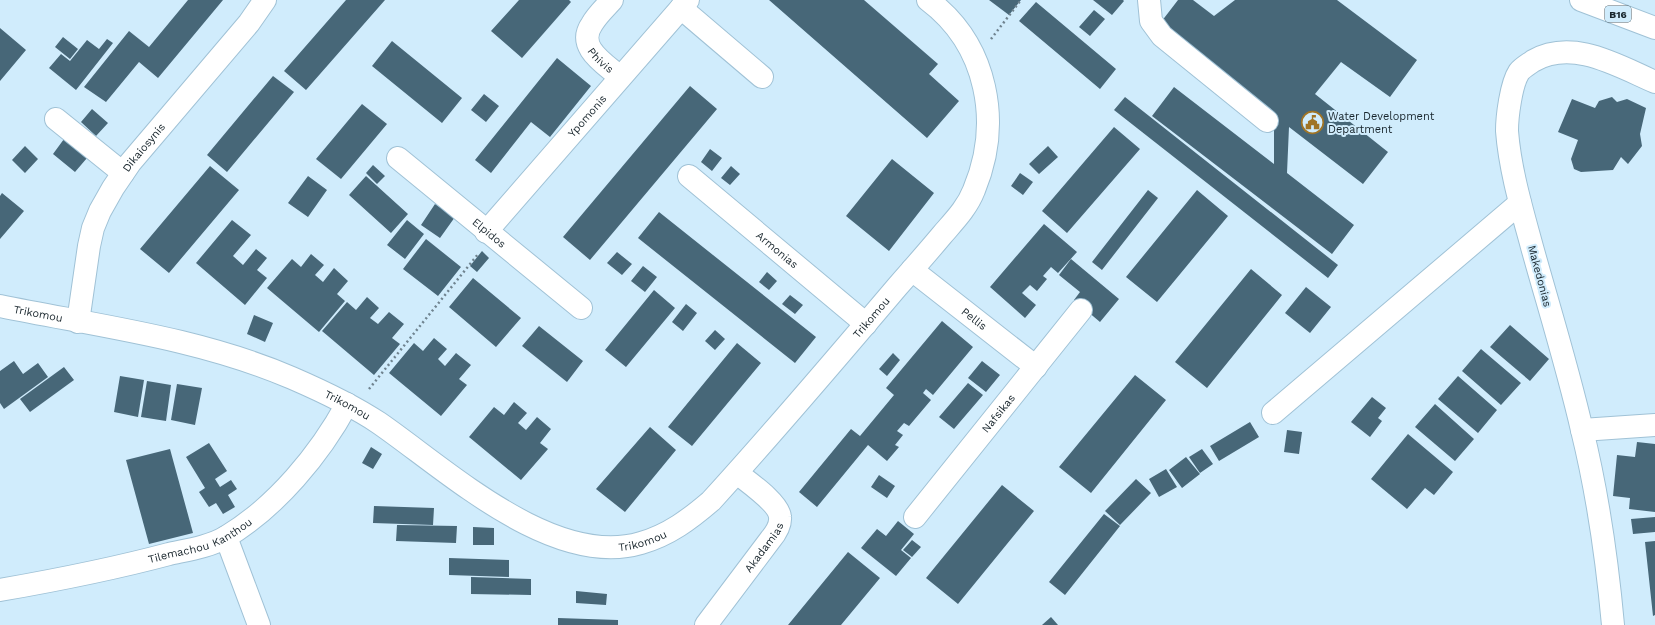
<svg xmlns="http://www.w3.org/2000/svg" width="1655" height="625" font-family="'Work Sans',sans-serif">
<rect width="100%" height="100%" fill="#d0ecfc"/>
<path fill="#476778" d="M188 0H223L158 78 139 62 106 102 84 87 129 31 149 47Z
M346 0H385L306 90 284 71Z
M519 0H569L571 2 522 58 491 31Z
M769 0H864L938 64 929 74 959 101 927 138Z
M989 0H1021L1009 15Z
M1093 0H1123L1124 1 1112 15Z
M1178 0H1193L1214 16 1235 0H1337L1417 60 1390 97 1341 62 1315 94 1388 152 1363 184 1289 127 1287 173 1354 225 1332 254 1152 116 1174 87 1274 164V116L1158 26Z
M1036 2 1116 69 1100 89 1019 21Z
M1094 10 1105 19 1090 36 1079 27Z
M0 28 26 50 0 81Z
M63 37 78 49 70 59 55 47Z
M107 39 113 43 76 90 49 68 61 54 70 61 87 40 99 49Z
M392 41 462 98 442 123 372 66Z
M557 58 591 86 550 137 531 122 491 173 475 160Z
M273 76 294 92 227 172 207 155Z
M690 86 717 109 590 260 563 237Z
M484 94 499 106 486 122 471 110Z
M1125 97 1338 265 1328 278 1114 110Z
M1612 97 1617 102 1627 99 1646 108 1640 134 1642 146 1628 164 1621 157 1613 170 1581 172 1574 169 1571 159 1578 140 1558 132 1572 99 1595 108 1599 101Z
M362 104 387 124 341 179 316 159Z
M92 109 108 123 96 136 81 122Z
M1114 127 1140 149 1067 233 1042 211Z
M64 139 87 158 75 172 53 154Z
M25 146 38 159 25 173 12 160Z
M1048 146 1058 157 1039 174 1029 164Z
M710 149 722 158 712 171 701 162Z
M892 159 934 193 889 251 846 216Z
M373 165 385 176 377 184 366 173Z
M210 166 239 190 169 273 140 249Z
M731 166 740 174 730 185 721 178Z
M1020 173 1033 182 1023 195 1011 186Z
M308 176 327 190 308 217 288 203Z
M366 176 408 214 391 233 349 195Z
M1148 190 1158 198 1102 270 1092 262Z
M1197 190 1228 216 1157 302 1126 277Z
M2 193 24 211 0 239V196Z
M435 204 455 217 440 238 421 225Z
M659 212 816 337 795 363 638 238Z
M232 220 251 235 233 256 243 265 256 249 267 258 257 270 267 278 245 305 196 263Z
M407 220 424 234 405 259 387 245Z
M1044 224 1077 252 1058 273 1051 267 1043 276 1047 279 1037 291 1030 285 1022 293 1036 305 1025 318 990 287Z
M426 239 461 267 438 296 403 269Z
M482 251 489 258 477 272 470 266Z
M617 252 632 264 622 275 607 263Z
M311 254 324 265 315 275 323 282 334 268 348 281 337 294 345 301 319 332 267 288 292 259 301 267Z
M1071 259 1119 299 1100 322 1074 300 1080 292 1059 275Z
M643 266 657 277 645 292 631 281Z
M1251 269 1282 295 1207 388 1175 362Z
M767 272 777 281 769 290 759 282Z
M473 278 521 318 496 347 449 307Z
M1306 287 1331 307 1310 333 1285 313Z
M654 290 675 308 626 367 605 350Z
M790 295 803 305 795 314 782 304Z
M367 297 379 308 370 318 378 324 389 312 404 324 392 338 400 344 374 375 322 331 347 302 356 310Z
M686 304 697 313 683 331 672 322Z
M254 315 273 323 265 342 247 334Z
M942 321 973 347 933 395 926 389 923 393 931 400 909 426 904 423 897 431 903 435 895 445 899 447 887 461 868 445 817 507 799 492 851 429 860 436 894 395 886 388Z
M1510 325 1549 359 1530 381 1490 347Z
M539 326 583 361 567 382 522 346Z
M715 330 725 339 715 350 705 341Z
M434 338 447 349 438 359 445 366 456 353 471 365 459 379 467 385 441 416 389 373 414 343 423 351Z
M737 343 761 363 692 446 668 427Z
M1481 349 1521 383 1501 405 1462 371Z
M893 353 900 360 887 376 879 369Z
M14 361 23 374 38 363 48 377 4 409 0 403V371Z
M982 361 1000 375 986 392 968 378Z
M64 367 74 380 30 412 20 399Z
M1135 375 1166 400 1091 493 1059 467Z
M120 376 144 380 138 417 114 412Z
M1458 376 1497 410 1478 433 1438 399Z
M147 381 171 385 166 421 141 417Z
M968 383 983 395 954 429 939 417Z
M177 384 202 388 195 425 171 420Z
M1372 397 1386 408 1378 418 1382 421 1370 437 1351 422Z
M514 402 527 413 518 423 526 430 537 417 551 429 540 443 548 449 521 480 469 437 494 407 504 415Z
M1435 404 1474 439 1455 461 1415 427Z
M1250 422 1259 437 1219 461 1210 446Z
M650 427 676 450 625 512 596 489Z
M1287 430 1302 432 1299 454 1284 452Z
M1408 434 1453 472 1434 495 1425 488 1407 509 1371 479Z
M1637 442 1655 444V512L1629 509 1630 498 1613 496 1617 455 1635 457Z
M209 443 227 471 215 479 220 487 231 480 237 489 228 495 235 507 223 514 216 503 209 507 199 492 205 488 186 457Z
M371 447 382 454 373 469 362 463Z
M170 449 193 533 149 544 126 460Z
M1202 449 1213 464 1200 473 1189 457Z
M1186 457 1200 474 1182 488 1169 470Z
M1166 469 1177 487 1159 497 1149 479Z
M879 475 895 486 887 498 871 487Z
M1136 479 1151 493 1120 525 1105 511Z
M1002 485 1034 511 958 604 926 578Z
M374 506 434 508 433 525 373 523Z
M1104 514 1120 526 1065 595 1049 582Z
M1655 517V532L1633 534 1631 519Z
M898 521 914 534 901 550 911 558 896 576 861 548 877 529 886 536Z
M397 525 457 526 456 543 396 541Z
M473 527 494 528V545H473Z
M912 540 921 547 912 557 903 550Z
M1655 541V615L1653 616 1645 542Z
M848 552 880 578 841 625H788Z
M449 558 509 560V577L449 575Z
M471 577 531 579V595L471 594Z
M576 591 607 594 606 605 576 603Z
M1051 617 1058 625H1042Z
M558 618 618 620V625H558Z"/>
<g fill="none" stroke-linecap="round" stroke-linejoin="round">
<defs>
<g id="minor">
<path id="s1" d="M612 0C605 8 597 15 592 24 576 47 604 63 620 77"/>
<path d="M1149 0 1151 21 1162 36 1267 121"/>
<path d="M681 8 762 77"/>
<path d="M56 119 123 173"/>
<path id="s2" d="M398 158 581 308"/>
<path id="s3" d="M689 176 866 324"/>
<path id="s4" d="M486 232 688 0"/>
<path id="s5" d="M912 270 1036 367"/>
<path id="s6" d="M0 306C98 326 199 338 292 378 322 391 352 405 379 423 447 470 553 569 641 543 669 535 690 519 711 501 775 431 836 359 897 287 912 270 927 253 942 235 954 221 967 208 974 190 1002 123 988 45 928 0"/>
<path id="s7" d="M78 322 89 246 93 228 100 211 113 188 130 163 249 23 265 0"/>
<path d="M1273 413 1520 203"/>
<path d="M1582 430 1655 425"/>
<path id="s8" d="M915 517 1081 310"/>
<path d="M226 537 259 625"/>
<path id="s9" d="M0 590C57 580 113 569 169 554 187 550 209 547 226 537 276 507 320 454 347 404"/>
<path id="s10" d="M706 625 770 540C775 534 781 526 780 517 779 503 748 482 737 473"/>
<path d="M1613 625C1607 559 1598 495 1582 430 1568 369 1549 308 1532 247 1522 210 1510 170 1507 131 1507 117 1511 84 1519 72 1522 68 1529 64 1533 61 1573 38 1618 66 1655 82"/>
</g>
<path id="major" d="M1581 0 1655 28"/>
</defs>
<use href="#minor" stroke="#a0c2d6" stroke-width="24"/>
<use href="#major" stroke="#a0c2d6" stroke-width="24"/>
<path stroke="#6f838f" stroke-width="2.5" stroke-dasharray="2 3" stroke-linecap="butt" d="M991 39 1021 0
M369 389 479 253"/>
<use href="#minor" stroke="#fff" stroke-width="22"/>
<use href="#major" stroke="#fff" stroke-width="22"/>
</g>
<defs>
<symbol id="civic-ring" viewBox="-11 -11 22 22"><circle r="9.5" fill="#d0ecfc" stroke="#a07425" stroke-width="1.5"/><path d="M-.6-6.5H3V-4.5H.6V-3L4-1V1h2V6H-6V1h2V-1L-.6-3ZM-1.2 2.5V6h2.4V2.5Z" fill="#a07425"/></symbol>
</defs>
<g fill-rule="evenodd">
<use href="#civic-ring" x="1300" y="110" width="25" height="25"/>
</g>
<g text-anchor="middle" stroke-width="4" stroke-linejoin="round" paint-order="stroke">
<rect fill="#d0ecfc" stroke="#4f616a" stroke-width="1" x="1605" y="6" width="26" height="16" rx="3"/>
<g font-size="10" font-weight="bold" fill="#18252c">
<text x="1618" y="18">B16</text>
</g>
<g font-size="11" fill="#18252c" stroke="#d0ecfc">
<text dy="4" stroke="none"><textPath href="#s1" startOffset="73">Phivis</textPath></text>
<text dy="4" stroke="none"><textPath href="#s4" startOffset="154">Ypomonis</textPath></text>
<text dy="4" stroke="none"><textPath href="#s7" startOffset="191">Dikaiosynis</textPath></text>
<text dy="4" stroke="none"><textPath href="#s2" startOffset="118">Elpidos</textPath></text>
<text dy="4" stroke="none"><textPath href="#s3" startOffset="115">Armonias</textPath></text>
<text transform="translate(1540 276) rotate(75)" y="4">Makedonias</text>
<text dy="4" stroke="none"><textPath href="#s6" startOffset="39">Trikomou</textPath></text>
<text dy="4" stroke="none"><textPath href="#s6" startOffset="1023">Trikomou</textPath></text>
<text dy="4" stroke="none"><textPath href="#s5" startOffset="79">Pellis</textPath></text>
<text dy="4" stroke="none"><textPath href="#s6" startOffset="363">Trikomou</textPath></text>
<text dy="4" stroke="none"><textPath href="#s8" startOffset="133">Nafsikas</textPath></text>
<text dy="4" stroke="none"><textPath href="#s9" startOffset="207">Tilemachou Kanthou</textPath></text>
<text dy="4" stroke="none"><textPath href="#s6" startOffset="699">Trikomou</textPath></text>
<text dy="4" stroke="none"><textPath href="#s10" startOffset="97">Akadamias</textPath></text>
</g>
<g font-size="11" fill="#18252c" stroke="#d0ecfc" text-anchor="start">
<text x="1328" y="120">Water Development<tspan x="1328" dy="13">Department</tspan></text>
</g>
</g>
</svg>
